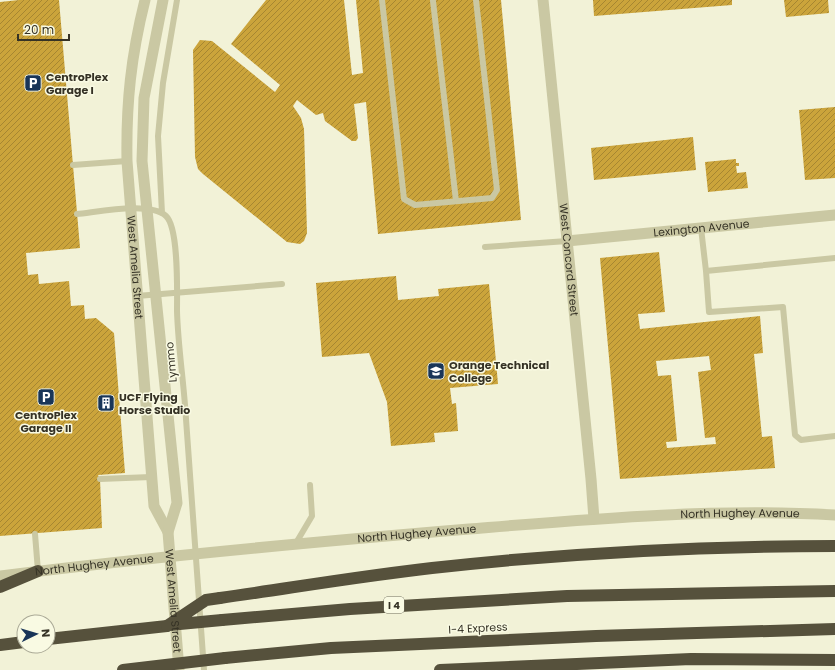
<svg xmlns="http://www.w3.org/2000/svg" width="835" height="670" font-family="Poppins,sans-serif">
<defs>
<pattern id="building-hatch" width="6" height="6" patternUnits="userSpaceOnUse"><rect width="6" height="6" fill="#cba43b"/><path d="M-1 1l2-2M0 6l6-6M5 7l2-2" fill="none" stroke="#a68631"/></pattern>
</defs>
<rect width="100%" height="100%" fill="#f2f2d7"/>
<path fill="url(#building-hatch)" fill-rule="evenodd" d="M19 0H59L80 248 26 253 28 275 38 274 39 284 69 281 71 306 84 305 85 319 96 318 114 333 125 473 98 475 100 479 102 528 0 536V2Z
M266 0H344L352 75 363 73 356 0H501L521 220 378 234 366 102 354 104 358 138 356 141H352L325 121 323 113 316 115 297 100 293 106 301 118 304 129 307 233 304 241 300 244 287 242 203 174 198 169 195 157 193 50 200 40 212 41 275 92 280 85 231 44Z
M593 0H732V5L594 16Z
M784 0H828L829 13 786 17Z
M835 107V178L805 180 799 110Z
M693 137 696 170 594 180 591 148Z
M736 159V163H739V166H736L737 173 746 172 748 188 708 192 705 162Z
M659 252 665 312 638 314 640 329 760 316 763 353 754 354 762 437 772 436 775 468 620 479 600 258ZM709 356 711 370 698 372 705 438 715 437 716 444 667 448 666 442 677 441 671 375 658 376 656 361Z
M396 276 398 300 439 296 438 289 489 284 498 384 450 388 452 404 456 403 458 431 434 433 435 442 391 446 387 402 369 353 322 357 316 283Z"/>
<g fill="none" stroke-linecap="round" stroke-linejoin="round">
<path stroke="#cac8a3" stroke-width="6" d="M382 0 404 199 415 205 492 198 497 190 476 0
M433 1 456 201
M73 165 127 161
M162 213 158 136 163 83 177 0
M77 214C98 212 150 201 166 216 179 228 177 292 177 311 178 347 184 383 186 419 192 503 198 586 204 670
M701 228 706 271
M485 247 567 241
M835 258 706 271 709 312 783 307 795 435 801 440 835 436
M137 296 282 284
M100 479 151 477
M35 534 38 571
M296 543 312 516 310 485"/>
<g stroke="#cac8a3" stroke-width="11">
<path id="s1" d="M543 0 591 479 594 519"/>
<path id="s2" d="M567 241 835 215"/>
</g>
<g stroke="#cac8a3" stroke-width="11">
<path id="s3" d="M145 0C131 56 126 103 127 161L154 506 168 532"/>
<path id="s4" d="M163 0 144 98 142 161 177 503 168 532 179 670"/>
<path id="s5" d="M0 576C156 556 312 542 469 529 591 519 713 508 835 515"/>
</g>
<path stroke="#56513c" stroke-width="12" d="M0 587 38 571
M220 598C291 588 361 576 432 568 566 553 700 546 835 546
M222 620 350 609 567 596 835 591
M48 639 167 626
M0 645 24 642
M225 658 331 648 596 636 835 629
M440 670 691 659 835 660"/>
<path stroke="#56513c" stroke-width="12" d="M169 625 222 620
M167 626 206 600 220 598
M123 670 225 658"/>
</g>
<defs>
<symbol id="parking-square" viewBox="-11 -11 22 22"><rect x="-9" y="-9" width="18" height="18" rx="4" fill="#193558" stroke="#f9fae3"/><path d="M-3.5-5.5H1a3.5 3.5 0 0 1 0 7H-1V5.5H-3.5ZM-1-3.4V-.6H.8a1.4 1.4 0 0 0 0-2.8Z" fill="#fff"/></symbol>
<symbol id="school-square" viewBox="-11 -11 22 22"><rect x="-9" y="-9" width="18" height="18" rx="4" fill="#193558" stroke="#f9fae3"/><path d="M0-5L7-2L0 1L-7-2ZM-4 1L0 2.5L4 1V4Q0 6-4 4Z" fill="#fff"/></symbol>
<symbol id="building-square" viewBox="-11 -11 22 22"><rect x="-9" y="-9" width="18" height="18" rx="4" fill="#193558" stroke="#f9fae3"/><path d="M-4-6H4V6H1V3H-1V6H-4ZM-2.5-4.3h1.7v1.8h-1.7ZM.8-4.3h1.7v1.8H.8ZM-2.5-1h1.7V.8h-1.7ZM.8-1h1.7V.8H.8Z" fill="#fff"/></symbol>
</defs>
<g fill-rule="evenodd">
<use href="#parking-square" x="23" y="73" width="20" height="20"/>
<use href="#school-square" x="426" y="361" width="20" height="20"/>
<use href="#parking-square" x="36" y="387" width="20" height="20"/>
<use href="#building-square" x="96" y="393" width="20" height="20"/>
</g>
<g text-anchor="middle" stroke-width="3" stroke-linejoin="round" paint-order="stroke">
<rect fill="#f9fae3" stroke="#706e5e" stroke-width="1" x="384" y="597" width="20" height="16" rx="3"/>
<g font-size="10" font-weight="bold" fill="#353225">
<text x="394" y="609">I 4</text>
</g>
<g font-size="11" font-weight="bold" fill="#353225" stroke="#f9fae3" text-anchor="start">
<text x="46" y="81">CentroPlex<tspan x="46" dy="13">Garage I</tspan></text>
<text x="449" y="369">Orange Technical<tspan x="449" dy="13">College</tspan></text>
<text x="119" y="401">UCF Flying<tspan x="119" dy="13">Horse Studio</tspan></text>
<text x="46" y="419" text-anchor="middle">CentroPlex<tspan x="46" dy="13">Garage II</tspan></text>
</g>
<g font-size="11" fill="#353225" stroke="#f9fae3">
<text dy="4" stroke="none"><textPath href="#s2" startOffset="135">Lexington Avenue</textPath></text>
<text dy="4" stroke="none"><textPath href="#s1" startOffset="261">West Concord Street</textPath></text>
<text dy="4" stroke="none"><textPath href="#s3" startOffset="269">West Amelia Street</textPath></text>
<text transform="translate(171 362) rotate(-95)" y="4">Lymmo</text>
<text dy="4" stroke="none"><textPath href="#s5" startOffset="743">North Hughey Avenue</textPath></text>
<text dy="4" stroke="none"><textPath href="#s5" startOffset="419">North Hughey Avenue</textPath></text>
<text dy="4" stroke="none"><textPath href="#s5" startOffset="95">North Hughey Avenue</textPath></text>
<text dy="4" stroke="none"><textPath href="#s4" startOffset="606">West Amelia Street</textPath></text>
<text transform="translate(478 628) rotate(-3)" y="4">I-4 Express</text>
</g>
</g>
<g transform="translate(36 634) rotate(85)"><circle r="19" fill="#f9fae3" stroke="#abaa97"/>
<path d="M0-3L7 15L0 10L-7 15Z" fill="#193558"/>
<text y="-6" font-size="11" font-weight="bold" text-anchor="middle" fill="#353225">N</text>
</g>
<path d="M18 34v6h51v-6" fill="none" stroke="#353225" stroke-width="2"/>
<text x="24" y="34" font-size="12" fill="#353225" stroke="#f9fae3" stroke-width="3" paint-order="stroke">20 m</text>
</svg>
